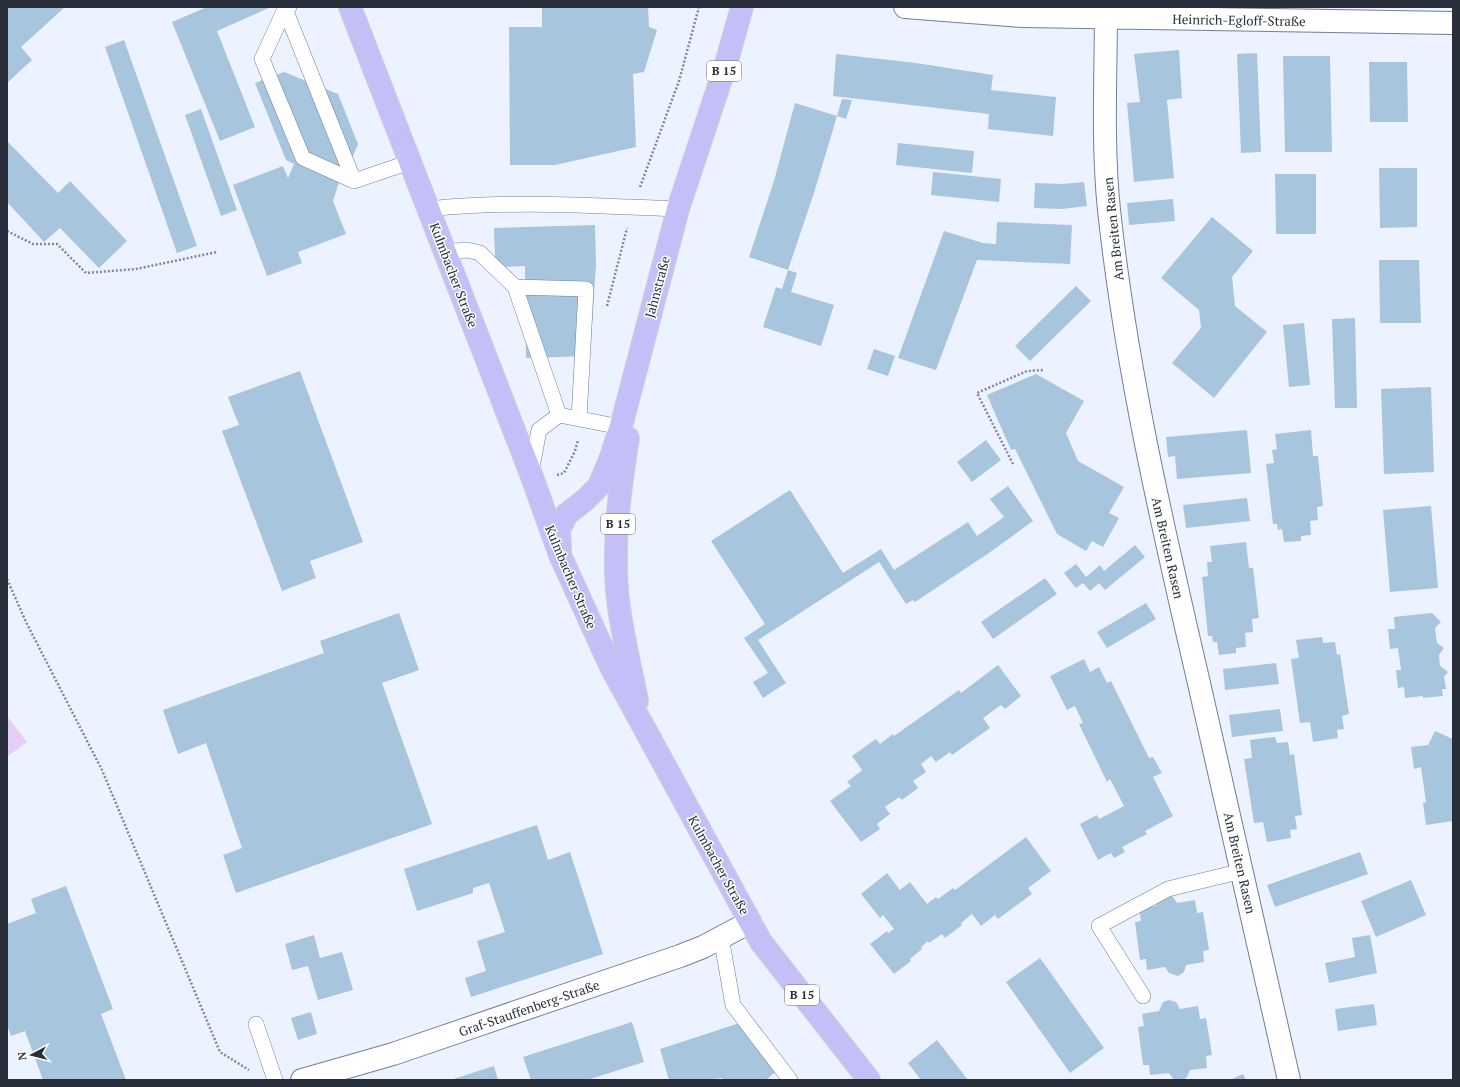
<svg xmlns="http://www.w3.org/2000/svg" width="1460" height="1087" font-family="'PT Serif',serif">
<rect width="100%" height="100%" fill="#ecf2ff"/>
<path fill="#e5cdf9" d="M7 716 27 742 7 757Z"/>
<path fill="#a8c5de" d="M7 7H65L21 47 32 60 7 83Z
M207 7H271L217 31 255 127 220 141 172 22Z
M542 7H648L649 27 657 30 644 72 633 74 636 147 555 165H510L509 27H542Z
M124 40 197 246 177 253 105 47Z
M1179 50 1182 98 1167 100 1174 178 1134 182 1127 103 1140 102 1134 54Z
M1257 53 1261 152 1241 153 1237 54Z
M836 54 916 63 993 75 991 90 1056 97 1053 136 988 129 989 114 833 96Z
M1283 56H1330L1332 152H1285Z
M1369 62H1407L1408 122H1370Z
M284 72 338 94 358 144 342 183 339 182 333 201 346 234 298 252 302 263 267 276 233 185 283 166 288 178 294 164 286 160 255 83Z
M842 99 852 100 846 119 837 116 814 193 788 270 749 257 774 181 795 103 837 116Z
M201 109 237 210 221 216 185 115Z
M7 141 58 193 70 181 127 241 99 268 60 228 44 242 7 202Z
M898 143 974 151 972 173 896 165Z
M1379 168H1417V227L1380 228Z
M933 172 1001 179 999 202 931 195Z
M1275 174H1316V234H1276Z
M1084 182 1087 206 1062 209 1034 208 1035 183 1063 184Z
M1173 199 1175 221 1129 225 1127 203Z
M1212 217 1253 251 1232 277 1235 306 1267 332 1214 398 1172 363 1201 328 1199 310 1161 278Z
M997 222 1072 225 1070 264 977 260 936 370 898 358 944 231 983 243 996 244Z
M595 225 596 264 590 356 526 358 525 266 503 267 495 258 494 228Z
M1379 260H1419L1421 323H1380Z
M788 270 797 273 791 292 834 305 821 346 763 327 776 287 782 289Z
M1076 286 1091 301 1030 361 1015 346Z
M1355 318 1357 408H1335L1332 319Z
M1304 323 1310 385 1289 387 1283 325Z
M874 349 895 356 888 376 867 369Z
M300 371 363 542 310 561 316 578 282 591 222 431 239 425 228 397Z
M1036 374 1084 401 1066 433 1078 461 1124 487 1109 513 1119 518 1103 547 1092 541 1086 551 1057 534 1015 449 1011 450 987 395Z
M1431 387 1434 472 1384 474 1381 389Z
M1247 430 1251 473 1177 479 1175 456 1168 457 1166 437Z
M1311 430 1313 456H1318L1323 506 1317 507 1318 520 1310 521 1311 535 1301 536V541L1284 542 1282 529 1278 530 1277 524H1273L1266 464 1274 463 1272 450 1277 449 1275 434Z
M986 440 1001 460 972 482 957 462Z
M1008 486 1033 521 989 553 915 602 913 600 906 604 879 562 758 640 786 683 763 698 753 682 768 673 744 638 765 624 711 541 790 490 843 573 881 549 894 570 968 522 977 536 1004 517 990 499Z
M1247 498 1250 521 1186 528 1183 505Z
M1431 506 1438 588 1390 592 1383 510Z
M1246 542 1249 568H1253L1259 618 1252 619 1253 632 1245 633 1246 647 1236 648V653L1219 655 1217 642H1213L1212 636H1208L1202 577 1208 576 1207 562H1212L1210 546Z
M1135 545 1145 557 1105 590 1099 583 1090 591 1083 583 1076 588 1064 573 1076 564 1086 577 1100 565 1104 571Z
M1045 578 1057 594 993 639 981 622Z
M1146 603 1156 619 1107 648 1097 632Z
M399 613 419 670 382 683 432 824 236 893 223 855 242 848 206 743 178 754 163 710 324 653 320 641Z
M1432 613 1441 622 1435 628 1437 643 1444 648 1439 655 1440 666 1448 672 1444 677 1446 689H1442L1443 696 1423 698V696L1405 698 1404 687 1398 688 1396 670H1401L1398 648 1390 649 1388 629H1395L1394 617Z
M1322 637 1323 643 1335 642 1337 655 1340 654 1349 714 1342 716 1344 729 1337 730 1338 738 1313 742 1310 722 1300 723 1291 659 1299 658 1296 640Z
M1084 659 1090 672 1099 667 1107 683 1111 681 1149 758 1153 757 1162 773 1153 777 1173 816 1145 831 1147 834 1122 847 1125 852 1114 858 1111 853 1098 860 1080 824 1097 815 1099 819 1124 806 1110 779 1107 782 1079 724 1083 723 1075 706 1067 710 1050 676Z
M1276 663 1279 684 1225 690 1223 669Z
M998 665 1021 696 1005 709 1001 705 983 718 990 728 952 755 950 752 936 762 931 756 921 764 926 772 913 781 918 788 902 800 899 797 885 807 890 814 877 824 880 829 861 842 830 801 851 786 847 782 862 770 852 756 876 739 880 744 893 734 894 736 959 690 961 693Z
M1280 709 1283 731 1232 737 1229 715Z
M1435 731 1453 739V821L1426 825 1423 803 1426 802 1421 767 1414 769 1411 747 1428 745Z
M1275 737 1277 743 1288 742 1290 755 1294 754 1302 815 1295 816 1297 829 1290 830 1291 838 1267 842 1263 822 1254 823 1244 759 1252 758 1250 740Z
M537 825 548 860 570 852 603 954 471 997 465 978 486 971 477 941 505 932 489 883 473 888V893L417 911 404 869Z
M1026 837 1051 871 1028 888 1032 894 998 919 995 915 981 926 972 914 961 923 962 925 945 938 942 934 929 943 928 941 921 947 922 949 910 959 911 961 894 974 870 944 887 931 888 933 894 929 883 915 880 918 861 894 887 873 900 890 910 882 927 904 936 897 938 899 953 888 955 890Z
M1360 852 1368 874 1275 907 1267 885Z
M1411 880 1426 915 1376 937 1361 901Z
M66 886 113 1009 101 1014 126 1080H43L25 1031 11 1036 7 1025V924L36 913 31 899Z
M1170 895 1173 897 1177 903 1195 900 1197 913 1203 912 1209 950 1203 951 1204 962 1186 965 1184 972 1178 976 1169 973 1165 967 1147 970 1146 959 1140 960 1135 922 1141 921 1139 908 1156 906 1157 902Z
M314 935 320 958 342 952 353 990 318 1000 308 966 292 970 285 944Z
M1370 935 1377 973 1329 983 1325 963 1355 957 1352 938Z
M1040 958 1104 1048 1070 1073 1006 982Z
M1169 1000 1176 1002 1180 1009 1198 1006 1200 1019 1206 1018 1212 1055 1206 1056 1207 1068 1190 1070 1187 1077 1183 1080H1174L1169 1073 1150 1075 1149 1065H1143L1138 1027 1144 1026 1142 1014 1159 1011 1163 1002Z
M1374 1004 1377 1025 1338 1031 1335 1009Z
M311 1012 317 1034 298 1040 291 1018Z
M752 1019 786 1063 766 1080H724L722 1078 700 1080H669L660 1049Z
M632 1022 644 1062 587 1080H531L523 1057Z
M937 1040 968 1080H921L908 1063Z
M494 1066 498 1080H450Z
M1243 1074 1246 1080H1230Z"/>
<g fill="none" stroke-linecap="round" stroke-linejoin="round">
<defs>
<path id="service" d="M289 7 285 9 262 59 303 158 354 181 410 162
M285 9 354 181
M429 209C512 200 595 206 678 209
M445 252 467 250 480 253 515 287 559 415
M515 287 586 289 579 419
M531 473 539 430 559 415 621 427
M721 937 733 1005 790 1080
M1143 996 1099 926 1168 889 1242 871
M256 1024 275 1080"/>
<path id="minor" d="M905 7 1023 16 1453 23
M1106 7C1106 75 1102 142 1109 210 1126 368 1162 524 1198 679 1229 812 1259 946 1289 1080
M302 1080 393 1054 680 956 703 947 750 922"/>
<path id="primary" d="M350 7 531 474 560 555 611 667 761 942 869 1080
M628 438C620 488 613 539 617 590 620 627 630 664 637 701
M560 550 559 530 567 514 585 500 599 486 611 457 623 419 678 209 726 64 742 7"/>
</defs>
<use href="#service" stroke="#717f9b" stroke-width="16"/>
<use href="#minor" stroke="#717f9b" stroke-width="24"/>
<use href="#primary" stroke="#d0d1d4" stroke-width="24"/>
<path stroke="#818794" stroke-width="2.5" stroke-dasharray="2 2" stroke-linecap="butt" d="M640 187 679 81 699 7
M7 231 33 244H57L86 273 136 269 217 252
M607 306 627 228
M1013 464 977 393 1027 371 1043 370
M557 475 564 473 575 451 578 440
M7 579 26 622 102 770 220 1052 249 1070"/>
<use href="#service" stroke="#fff" stroke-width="15"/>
<use href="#minor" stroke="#fff" stroke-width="22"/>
<use href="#primary" stroke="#c5bff8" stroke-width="22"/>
</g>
<g text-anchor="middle" stroke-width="3" stroke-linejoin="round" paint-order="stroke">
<g fill="#fff" stroke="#686d75" stroke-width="1">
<rect x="707" y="61" width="34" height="20" rx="3"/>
<rect x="601" y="514" width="34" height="20" rx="3"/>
<rect x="785" y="985" width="34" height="20" rx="3"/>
</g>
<g font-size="12" font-weight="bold" fill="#282e3a">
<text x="724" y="75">B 15</text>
<text x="618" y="528">B 15</text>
<text x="802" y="999">B 15</text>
</g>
<g font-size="13" fill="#282e3a" stroke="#fff">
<text transform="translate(1239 20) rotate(1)" y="5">Heinrich-Egloff-Straße</text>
<text transform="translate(1113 229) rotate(-96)" y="5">Am Breiten Rasen</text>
<text transform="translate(454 275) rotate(69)" y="5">Kulmbacher Straße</text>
<text transform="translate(657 287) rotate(-75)" y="5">Jahnstraße</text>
<text transform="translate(1168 548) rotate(77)" y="5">Am Breiten Rasen</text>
<text transform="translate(571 577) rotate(67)" y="5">Kulmbacher Straße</text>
<text transform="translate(1240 863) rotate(77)" y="5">Am Breiten Rasen</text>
<text transform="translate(719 865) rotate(61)" y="5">Kulmbacher Straße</text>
<text transform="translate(529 1008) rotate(-19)" y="5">Graf-Stauffenberg-Straße</text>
</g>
</g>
<rect width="1460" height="1087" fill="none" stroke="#282e3a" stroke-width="16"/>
<g transform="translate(32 1055) rotate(263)" stroke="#ffffff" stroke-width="3" paint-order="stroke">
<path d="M0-3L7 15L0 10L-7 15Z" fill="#282e3a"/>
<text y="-6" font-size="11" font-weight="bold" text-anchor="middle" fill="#282e3a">N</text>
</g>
</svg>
